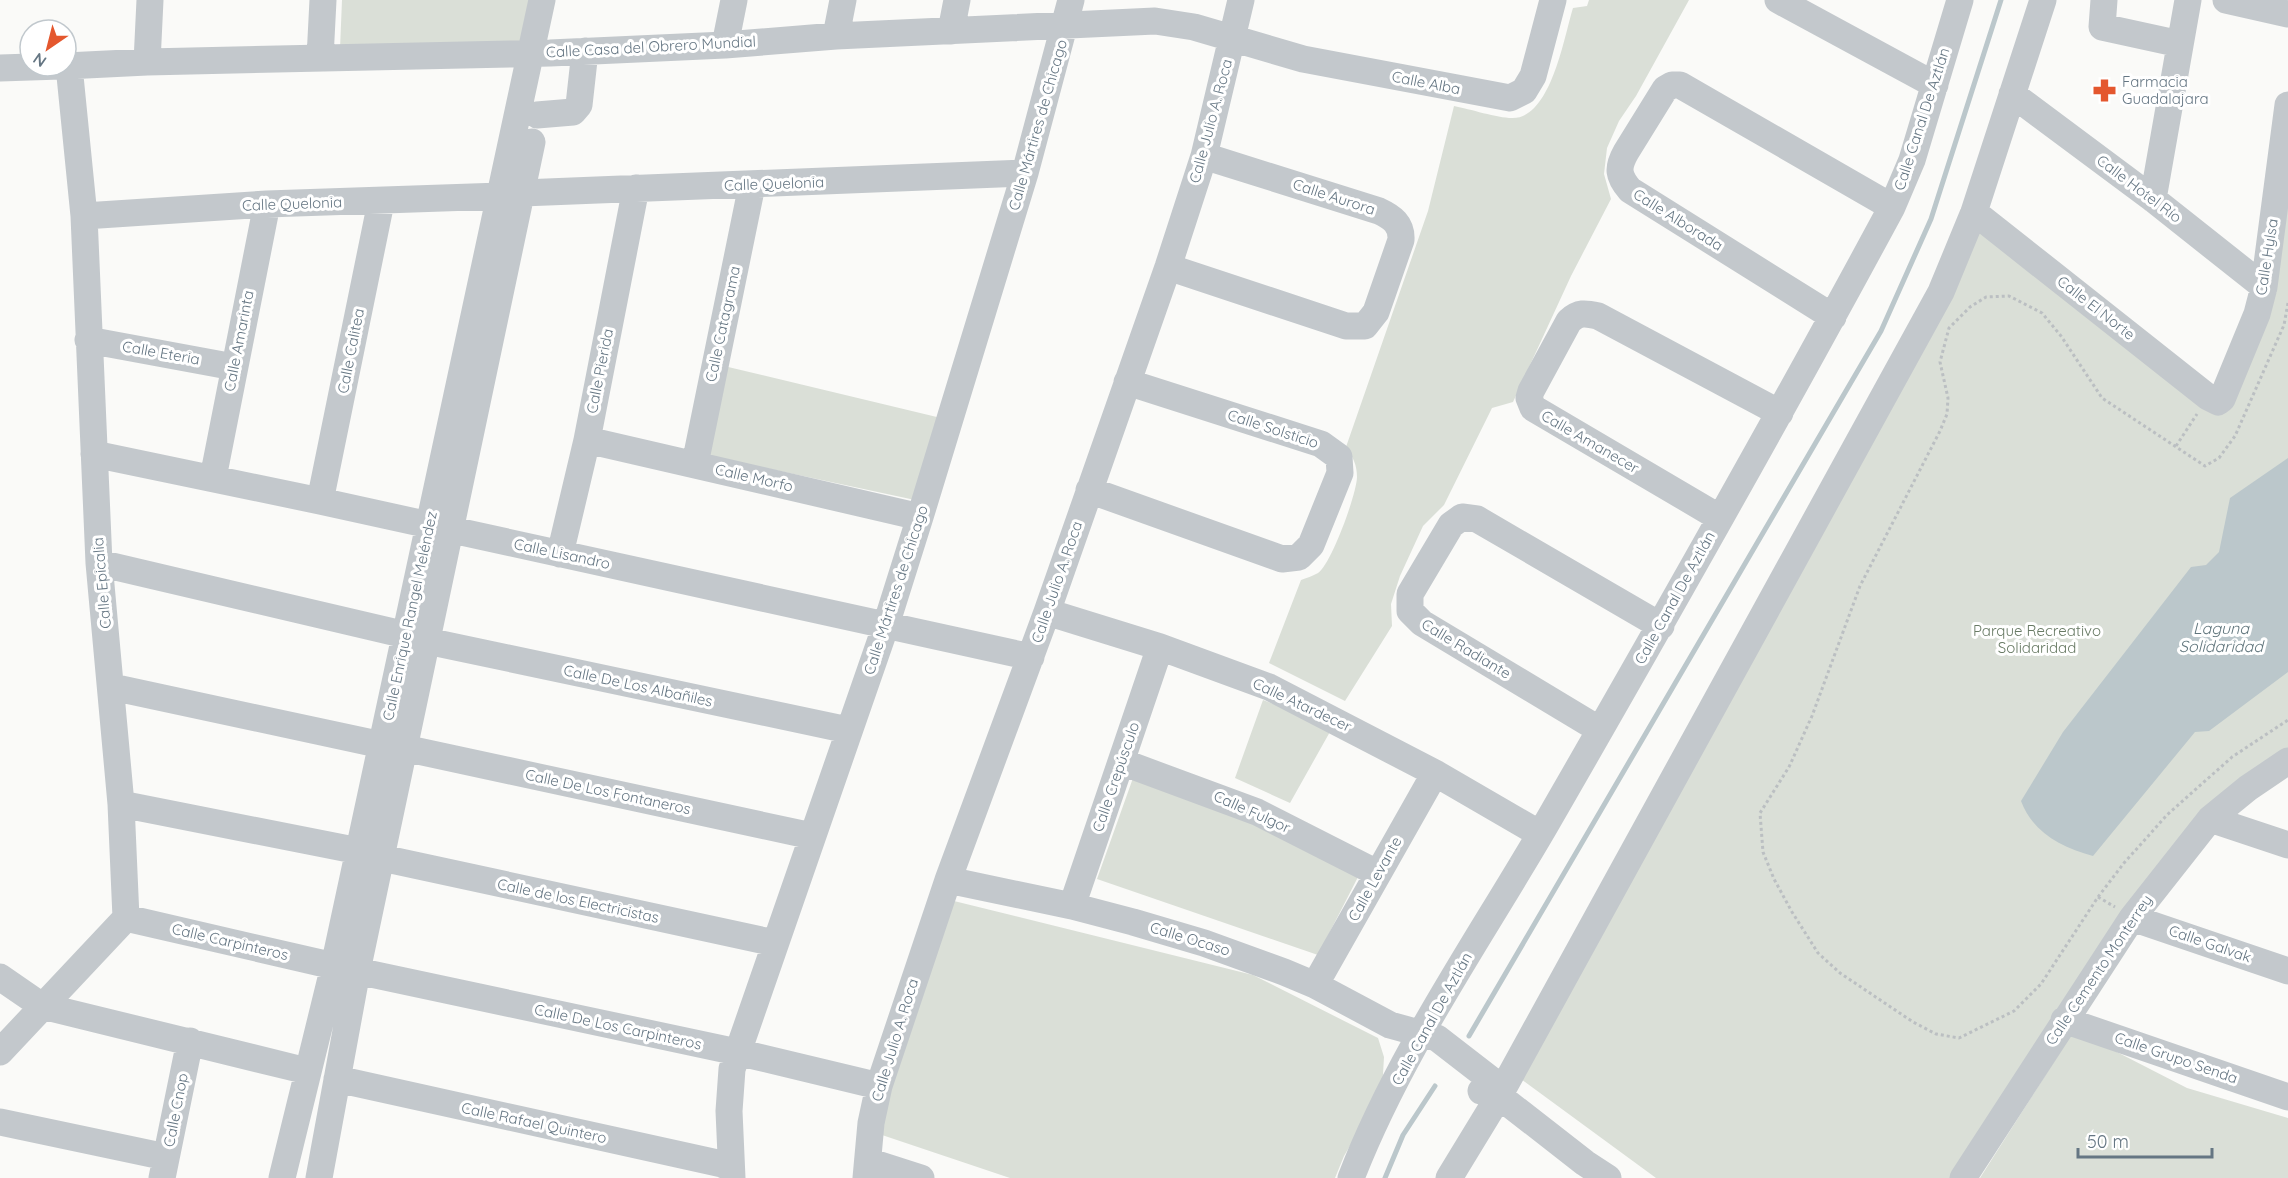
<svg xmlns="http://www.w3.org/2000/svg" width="2288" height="1178" font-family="Quicksand,sans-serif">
<rect width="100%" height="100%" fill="#fafaf8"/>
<path fill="#dadfd7" d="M342 0H532L524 41 340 49Z
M1589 0H1689L1636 96 1619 121 1607 148 1604 174 1611 199 1571 276 1513 402 1492 408 1444 505 1423 526 1400 576 1391 604 1392 626 1345 701 1269 663 1301 580C1306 578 1313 576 1318 573 1331 565 1357 493 1357 477 1357 465 1353 457 1346 447L1428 211 1454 106C1470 109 1497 118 1512 118 1551 119 1564 37 1573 8L1587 6Z
M2288 105V761L2210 819 1956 1178H1656L1514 1074 1974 212 2208 397 2264 287Z
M724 366 941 418 915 500 704 455Z
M1263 700 1297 713 1331 730 1290 803 1235 778Z
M1133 778 1241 818 1358 877 1318 955 1097 879Z
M954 901 1253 975 1378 1038 1384 1057 1382 1091 1344 1156 1335 1178H1010L882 1135 887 1083Z
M2074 1030 2187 1088 2288 1118V1178H1980Z"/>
<path fill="#bbc7cb" d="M2288 458V672L2209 731 2195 732 2093 856C2061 847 2033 833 2021 801L2063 732 2191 567 2206 565 2219 552 2230 498Z"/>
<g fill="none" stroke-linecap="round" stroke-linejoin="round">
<path stroke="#bbc7cb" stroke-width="5" d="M1469 1036 1881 331 1931 219 2001 0
M1385 1178 1403 1135 1435 1086"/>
<path stroke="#bbbfc2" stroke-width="3" stroke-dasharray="3 3" stroke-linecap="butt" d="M2288 303 2284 325 2235 436 2219 458 2205 466 2102 398 2061 336 2042 313 2009 296 1986 297 1970 307 1949 328 1940 362 1948 398 1947 414 1940 431 1860 586 1812 716 1789 767 1760 813 1763 852 1774 879 1792 912 1818 953 1840 973 1913 1022 1936 1034 1959 1038 2014 1011 2041 984 2098 897 2124 863 2167 815 2232 757 2288 720
M2176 446 2197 414
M2098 897 2115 907"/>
<path stroke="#c3c8cc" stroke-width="27" d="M1778 0 1935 85
M2104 0 2102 27 2180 44
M2226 0 2288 14
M951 31 957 0
M836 36 843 0
M725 45 734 0
M320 58 323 0
M147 62 150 0
M66 66 147 62 550 53 725 45 836 36 1155 21 1194 27 1303 59 1510 98 1524 91 1533 76 1553 0
M0 68 61 66
M2012 94 2153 199 2264 287
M537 115 573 112 579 105 585 51
M522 193 1025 173
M2153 199 2188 0
M1974 212 2208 397 2218 402 2222 399 2257 314 2264 287 2288 105
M84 216 267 204 501 196
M1168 267 1346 326H1365L1376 312 1401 240C1402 224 1392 217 1379 211L1204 156
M1833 317 1630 190C1618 176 1617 168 1626 152L1665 89 1672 85H1680L1892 207
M88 340 234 367
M587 440 920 517
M94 454 320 501 1031 657
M695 464 752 185
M213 478 267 204
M1089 490 1282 559 1299 557 1311 545 1340 473 1339 457 1321 444 1127 382
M320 501 381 202
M1720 518 1533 408 1529 398 1531 391 1569 321C1579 312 1585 313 1598 316L1780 413
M560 554 587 440 636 188
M99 563 406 635
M1047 612 1160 647 1269 687 1435 773 1540 834
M427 641 848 730
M112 687 382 745
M1600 730 1422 623 1410 611V594L1451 525 1462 517 1477 519 1661 626
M404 748 812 836
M1122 762 1257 812 1377 873
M121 804 359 851
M2210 819 2288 845
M382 858 775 943
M948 880 1072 906 1133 922 1204 943 1284 972 1315 985 1390 1025 1437 1038 1490 1079 1499 1096
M1072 906 1160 647
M126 918 334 966
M2132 918 2288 971
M357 971 737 1052 879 1086
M0 977 42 1006 307 1071
M1315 985 1435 773
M2064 1020 2288 1097
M0 1052 126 918 121 804 99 563 84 216 69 66
M337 1079 731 1166
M1481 1091 1499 1096 1585 1163 1608 1178
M0 1122 166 1157
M868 1161 921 1178
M162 1178 190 1041
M282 1178 334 966 542 0
M319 1178 357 971 532 142
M732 1178 729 1111 732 1069 886 625 920 517 1025 173 1071 0
M866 1178 871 1123 879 1086 948 880 1047 612 1168 267 1204 156 1241 0
M1351 1178C1399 1054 1478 941 1545 826 1663 621 1780 415 1892 207L1912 160 1960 0
M1449 1178 1499 1096 1941 292 1974 212 2043 0
M1963 1178 2132 918 2210 819 2248 788 2288 761"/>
</g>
<defs>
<symbol id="pharmacy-bare" viewBox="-9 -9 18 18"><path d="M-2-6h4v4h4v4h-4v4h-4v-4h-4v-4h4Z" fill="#e4572e" stroke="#fff" stroke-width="2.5" paint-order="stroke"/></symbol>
</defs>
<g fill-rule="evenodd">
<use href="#pharmacy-bare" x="2088" y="74" width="33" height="33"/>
</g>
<g text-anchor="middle" stroke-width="6" stroke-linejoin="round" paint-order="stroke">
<g font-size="15" fill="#657683" stroke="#fff">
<text transform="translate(651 47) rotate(-3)" y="5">Calle Casa del Obrero Mundial</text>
<text transform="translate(1426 83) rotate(11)" y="5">Calle Alba</text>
<text transform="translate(1922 119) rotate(-72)" y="5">Calle Canal De Aztlán</text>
<text transform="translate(1211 121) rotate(-75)" y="5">Calle Julio A. Roca</text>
<text transform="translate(1038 125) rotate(-74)" y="5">Calle Mártires de Chicago</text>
<text transform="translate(774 184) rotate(-2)" y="5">Calle Quelonia</text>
<text transform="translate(2139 189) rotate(37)" y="5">Calle Hotel Río</text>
<text transform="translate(1334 197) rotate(18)" y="5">Calle Aurora</text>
<text transform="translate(292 204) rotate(-2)" y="5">Calle Quelonia</text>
<text transform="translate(1678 220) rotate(32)" y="5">Calle Alborada</text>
<text transform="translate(2267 257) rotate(-81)" y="5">Calle Hylsa</text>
<text transform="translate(2096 308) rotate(38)" y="5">Calle El Norte</text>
<text transform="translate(723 324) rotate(-78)" y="5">Calle Catagrama</text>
<text transform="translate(239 341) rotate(-79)" y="5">Calle Amarinta</text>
<text transform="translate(351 351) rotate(-79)" y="5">Calle Calitea</text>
<text transform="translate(161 353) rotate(10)" y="5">Calle Eteria</text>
<text transform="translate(600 371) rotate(-79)" y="5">Calle Pierida</text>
<text transform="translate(1273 429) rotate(18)" y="5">Calle Solsticio</text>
<text transform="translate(1590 442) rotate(30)" y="5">Calle Amanecer</text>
<text transform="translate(754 478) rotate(13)" y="5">Calle Morfo</text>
<text transform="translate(562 554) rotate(12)" y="5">Calle Lisandro</text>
<text transform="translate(1057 582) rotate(-71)" y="5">Calle Julio A. Roca</text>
<text transform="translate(102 583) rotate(-95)" y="5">Calle Epicalia</text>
<text transform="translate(896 590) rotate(-72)" y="5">Calle Mártires de Chicago</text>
<text transform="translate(1675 598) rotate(-61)" y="5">Calle Canal De Aztlán</text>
<text transform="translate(410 616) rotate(-78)" y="5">Calle Enrique Rangel Meléndez</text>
<text transform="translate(1466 649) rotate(31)" y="5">Calle Radiante</text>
<text transform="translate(638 686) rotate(12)" y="5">Calle De Los Albañiles</text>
<text transform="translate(1302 705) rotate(25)" y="5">Calle Atardecer</text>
<text transform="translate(1116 777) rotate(-71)" y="5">Calle Crepúsculo</text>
<text transform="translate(608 792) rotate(12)" y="5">Calle De Los Fontaneros</text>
<text transform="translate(1252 812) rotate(24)" y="5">Calle Fulgor</text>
<text transform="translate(1375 879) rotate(-61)" y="5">Calle Levante</text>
<text transform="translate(578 901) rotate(12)" y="5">Calle de los Electricistas</text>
<text transform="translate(1190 939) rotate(17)" y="5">Calle Ocaso</text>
<text transform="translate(230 942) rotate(13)" y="5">Calle Carpinteros</text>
<text transform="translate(2210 944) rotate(19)" y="5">Calle Galvak</text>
<text transform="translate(2099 970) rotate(-56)" y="5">Calle Cemento Monterrey</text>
<text transform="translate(1432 1019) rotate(-61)" y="5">Calle Canal De Aztlán</text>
<text transform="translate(618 1027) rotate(12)" y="5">Calle De Los Carpinteros</text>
<text transform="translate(895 1040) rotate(-73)" y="5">Calle Julio A. Roca</text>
<text transform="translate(2176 1058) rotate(19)" y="5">Calle Grupo Senda</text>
<text transform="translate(176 1110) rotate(-79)" y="5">Calle Cnop</text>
<text transform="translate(534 1123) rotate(12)" y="5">Calle Rafael Quintero</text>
</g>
<g font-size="15" fill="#657683" stroke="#fff" text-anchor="start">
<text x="2122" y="87">Farmacia<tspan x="2122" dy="17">Guadalajara</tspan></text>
</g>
<g font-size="15" fill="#687a64" stroke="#fff">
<text x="2037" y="636">Parque Recreativo<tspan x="2037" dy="17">Solidaridad</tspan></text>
</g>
<g font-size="16" font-style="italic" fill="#60757c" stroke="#fff">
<text x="2221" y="634">Laguna<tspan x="2221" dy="18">Solidaridad</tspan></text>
</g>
</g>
<g transform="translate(48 48) rotate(215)"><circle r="28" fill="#ffffff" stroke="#c1c8cd" stroke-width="1.5"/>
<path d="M0-4.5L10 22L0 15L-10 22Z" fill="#e4572e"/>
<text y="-9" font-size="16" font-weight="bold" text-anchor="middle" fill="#657683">N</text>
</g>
<path d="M2078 1148v9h134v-9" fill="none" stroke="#657683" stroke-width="3"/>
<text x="2087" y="1148" font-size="18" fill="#657683" stroke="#ffffff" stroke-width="4.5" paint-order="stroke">50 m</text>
</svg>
